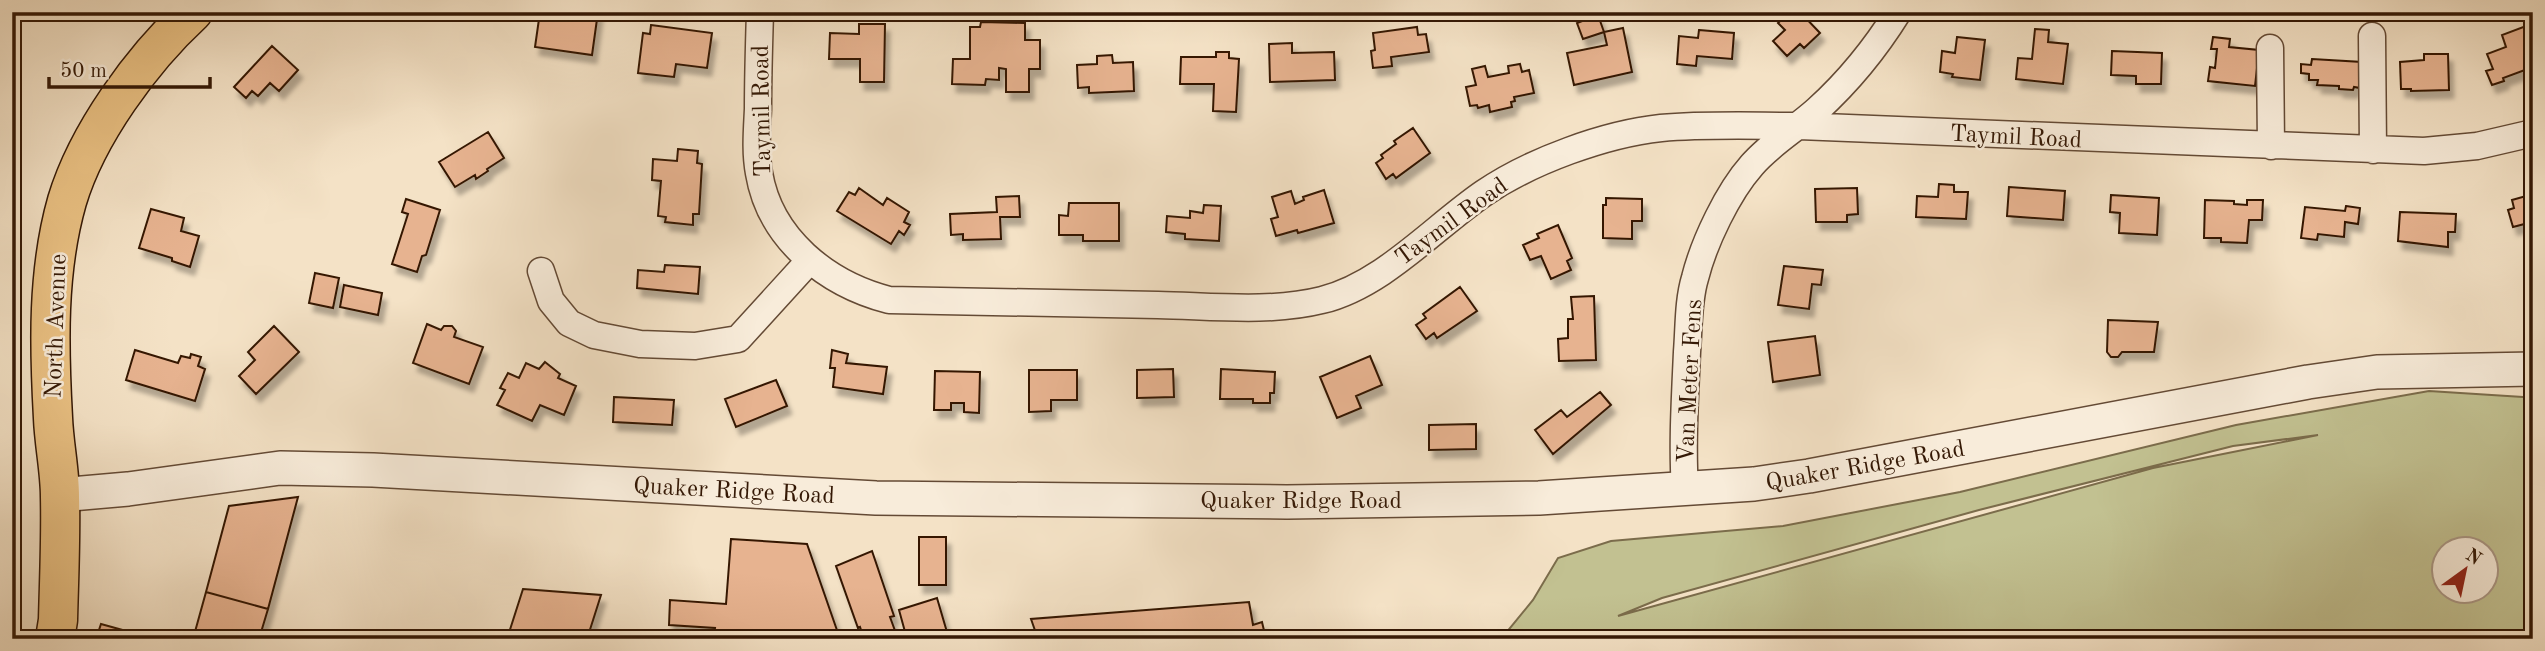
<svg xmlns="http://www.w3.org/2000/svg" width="2545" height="651" font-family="'Old Standard TT',serif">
<defs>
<filter id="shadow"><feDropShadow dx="4.5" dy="8" stdDeviation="2" flood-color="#0004"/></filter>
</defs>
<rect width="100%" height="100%" fill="#f4e2c6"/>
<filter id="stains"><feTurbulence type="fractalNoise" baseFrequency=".00286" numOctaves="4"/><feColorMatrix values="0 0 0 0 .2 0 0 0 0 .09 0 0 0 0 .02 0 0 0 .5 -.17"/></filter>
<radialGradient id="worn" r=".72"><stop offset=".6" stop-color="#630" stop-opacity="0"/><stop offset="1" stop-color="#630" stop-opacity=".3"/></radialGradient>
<path fill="#c2c191" stroke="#7b6c4b" stroke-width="2" fill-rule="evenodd" d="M12 371H18L20 406H12Z
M2429 391 2523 397 2533 395V639H1501L1533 600 1558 558 1611 541 1783 526 1960 492 2236 425ZM2318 435 2153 468 1618 616 1662 598 1979 510 2233 446ZM2444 550H2486V592H2444Z"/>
<path fill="#e7b390" stroke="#341805" stroke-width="2" filter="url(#shadow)" d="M540 12H598L592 55 535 47Z
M1789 12H1800L1820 33 1804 48 1800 44 1787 56 1773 41 1785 30 1778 23Z
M1598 15 1604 32 1583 39 1577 23Z
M981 22 1025 23V40H1040V69H1029V92H1006V69L999 68V80L986 79 985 85 952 84 953 59H970V27H980Z
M859 24H885L884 82H860V59H829L830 33 859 34Z
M651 25 712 33 707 68 676 64 674 77 638 73 643 33 650 34Z
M2526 26 2533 42V67L2503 78 2504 81 2492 85 2486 71 2493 69 2487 54 2506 47 2502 35Z
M1417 27 1418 35 1426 34 1429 52 1391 57 1392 66 1373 68 1371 51 1375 50 1373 33Z
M1623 28 1632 72 1574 85 1567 53 1607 45 1604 32Z
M2035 29 2049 30 2048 42 2068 44 2063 84 2016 79 2018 58 2032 59Z
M1699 30 1734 33 1732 59 1697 56 1696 66 1677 64 1679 36 1698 38Z
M1957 37 1985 40 1980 80 1952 77 1953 74 1940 72 1942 51 1955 53Z
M2213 37 2230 39 2229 47 2259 50 2255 86 2208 81 2210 67 2215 68 2217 49H2211Z
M1292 43V53L1334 52 1335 80 1270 82 1269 44Z
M272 46 298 70 279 91 270 83 258 96 252 91 246 98 234 87Z
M2112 51 2162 53 2161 84H2136V76L2111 75Z
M1216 52H1229V58L1239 59 1236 112 1213 111 1214 84H1180L1181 57H1216Z
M2424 54H2448L2449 90 2411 91V89H2401L2400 62 2424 60Z
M1112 55 1113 63 1133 62 1134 91 1089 93V87L1078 88 1077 65 1097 64V56Z
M2312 59 2362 62 2360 88 2354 87 2353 90 2339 89V86L2317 85 2318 80H2309V74L2301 73V64L2311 65Z
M1520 64 1522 72 1529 70 1534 93 1514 97 1515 101 1511 102 1512 107 1490 112 1489 105 1478 108 1477 105 1470 106 1466 87 1476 85 1472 69 1485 66 1488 77 1509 73 1508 66Z
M1413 128 1430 153 1396 178 1393 174 1386 179 1376 163 1383 158 1381 155 1396 144 1394 141Z
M488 132 504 158 487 169 488 171 476 179 475 175 455 187 439 162Z
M678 149 698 151 697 163 702 164 699 214H693V225L665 222 666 217 658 216 661 181 652 180 653 159 677 161Z
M1939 184 1954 185V192H1968L1966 219 1916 217 1917 196 1938 197Z
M2009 187 2065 191 2063 220 2007 216Z
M859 188 883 205 887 198 909 212 904 222 910 225 904 235 899 231 891 244 837 211 849 192 855 195Z
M1857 188 1858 214 1847 215V222H1816L1815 189Z
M1324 190 1334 223 1298 233 1297 230 1276 236 1271 219 1278 217 1272 197 1291 191 1295 204 1304 200 1303 197Z
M2533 194V225L2532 222 2513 227 2508 210 2514 208 2512 200Z
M2111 195 2159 198 2157 235 2119 233 2120 213 2110 212Z
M1019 196 1020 217H1000L1001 239 963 240V234L951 235 950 214 997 212 996 197Z
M1606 198 1642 199V221H1632V239L1603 238V205H1606Z
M406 199 440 210 426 255 422 256 417 272 392 264 408 214 402 212Z
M2205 200 2234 201V204L2247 205V200H2263L2262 220H2249L2247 243 2221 242V238H2204Z
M1069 203H1119V241H1083V235H1059V215L1068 216Z
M1204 205 1221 206 1219 241 1185 239V234L1166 232 1167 216 1190 218V211L1203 213Z
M2346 206 2360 208 2358 224 2345 222 2344 237 2318 234 2317 240 2301 238 2305 207 2345 211Z
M151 209 184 218 181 231 199 236 190 267 172 261V258L139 248Z
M2400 212 2456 214 2455 232H2448V247L2398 241Z
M1558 225 1572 258 1567 261 1571 270 1551 279 1541 256 1530 260 1523 245 1539 238 1537 234Z
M665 265 700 267 698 294 637 288 638 270 664 272Z
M1784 266 1823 270 1821 285 1812 284 1809 309 1778 305Z
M315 273 339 278 333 308 309 303Z
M2528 283H2533V318H2529Z
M344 285 382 293 378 315 340 307Z
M1460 287 1477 311 1437 338 1434 333 1426 339 1416 325 1426 318 1423 314Z
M1594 296 1596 360 1559 361 1558 339 1568 338V319H1573L1571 297Z
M2108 320 2158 322 2154 352H2122L2118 357H2111L2107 352Z
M427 324 441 330 444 326H452L456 331 454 337 483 347 469 384 413 363Z
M274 326 299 352 256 394 239 376 255 360 248 352Z
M1815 336 1820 375 1773 382 1768 342Z
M135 350 178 363 181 356 190 358 191 354 201 357 198 366 205 369 195 401 126 380Z
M832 350 848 354 846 363 887 367 883 394 833 387 835 368H830Z
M1370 356 1382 385 1356 396 1361 408 1337 418 1320 377Z
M545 362 560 374 558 378 576 386 564 415 540 405 532 421 497 405 505 390 500 388 508 373 519 378 526 363 539 369Z
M1173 369 1174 397 1137 398V370Z
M1221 369 1275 372 1274 393H1270V403H1253V399H1220Z
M1029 370H1077V400H1051V411L1029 412Z
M935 371 980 372 979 413 964 412V403H951V410H934Z
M776 380 787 406 736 427 725 399Z
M1600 392 1611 405 1553 454 1535 430 1561 410 1567 417Z
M614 397 674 400 672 425 613 422Z
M1476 424V449L1429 450V425Z
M298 497 268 609 206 592 229 506Z
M919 537H946V585H919Z
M731 539 807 544 839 636 847 633 850 639H705L714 634 715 628 669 625 670 600 726 604Z
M872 551 894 616 890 617 898 639H864L860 627 858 628 836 566Z
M523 589 601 595 587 639H507Z
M206 592 268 609 259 639H193Z
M937 598 949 639H907L899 610Z
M1249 602 1253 625 1262 622 1266 639H1038L1031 619Z
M101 624 155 639H96Z"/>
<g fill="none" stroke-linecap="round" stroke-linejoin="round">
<defs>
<path id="minor" d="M760 12C759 44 758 77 758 109 757 130 755 152 759 173 770 239 827 284 889 300 979 302 1069 303 1158 305 1211 306 1270 313 1322 300 1383 285 1433 228 1484 193 1531 161 1605 134 1661 128 1707 124 1753 126 1799 126L2424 151 2477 146 2533 133
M2372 36 2373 150
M2270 48 2271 146
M541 271 551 301 569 323 594 335 640 344 695 346 738 339 810 260
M1685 490C1682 444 1685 398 1687 352 1689 327 1688 301 1695 278 1704 242 1728 192 1752 165 1771 143 1796 129 1817 110 1849 81 1875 49 1898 12"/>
<path id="tertiary" d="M60 495 128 489 280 468 373 470 876 498 1287 502 1539 498 1754 484 1809 476 2308 382 2377 372 2533 369"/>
<path id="primary" d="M55 639 58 620C59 579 61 538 60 497 60 471 54 444 53 418 49 346 47 271 67 201 87 134 142 59 193 12"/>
</defs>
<use href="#minor" stroke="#644a35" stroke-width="29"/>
<use href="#tertiary" stroke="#644a35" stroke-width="36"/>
<use href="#primary" stroke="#341805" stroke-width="41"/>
<use href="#minor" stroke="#f8ecda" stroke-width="26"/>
<use href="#tertiary" stroke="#f8ecda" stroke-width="33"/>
<use href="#primary" stroke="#eac183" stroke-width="38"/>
</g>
<g text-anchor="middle" stroke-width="5" stroke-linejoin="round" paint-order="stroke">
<g font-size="24" fill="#341805" stroke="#f8ecda">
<text transform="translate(761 111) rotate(-91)" y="8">Taymil Road</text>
<text transform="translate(2016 136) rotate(3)" y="8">Taymil Road</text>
<text transform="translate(1451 221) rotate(-36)" y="8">Taymil Road</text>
<text transform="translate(55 326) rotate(-88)" y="8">North Avenue</text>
<text transform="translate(1689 381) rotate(-87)" y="8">Van Meter Fens</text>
<text transform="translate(1865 465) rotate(-10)" y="8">Quaker Ridge Road</text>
<text transform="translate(734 490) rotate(3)" y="8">Quaker Ridge Road</text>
<text x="1301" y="508">Quaker Ridge Road</text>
</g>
</g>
<rect width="2545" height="651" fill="none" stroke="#f4e2c6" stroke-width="42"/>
<rect x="14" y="14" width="2517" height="623" fill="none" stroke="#341805" stroke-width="3.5"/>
<rect x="21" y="21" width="2503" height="609" fill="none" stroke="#341805" stroke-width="2"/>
<g transform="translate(2465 570) rotate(33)"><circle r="33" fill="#f8ecda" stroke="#aa9785" stroke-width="2"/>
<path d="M0-5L12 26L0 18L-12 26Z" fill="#8f2418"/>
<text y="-10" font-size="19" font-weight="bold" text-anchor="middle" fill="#341805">N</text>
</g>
<path d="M49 77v10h161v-10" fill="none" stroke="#341805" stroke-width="3.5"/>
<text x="60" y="77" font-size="21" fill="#341805" stroke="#f8ecda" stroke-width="5" paint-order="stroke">50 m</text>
<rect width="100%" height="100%" filter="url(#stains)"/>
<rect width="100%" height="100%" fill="url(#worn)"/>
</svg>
